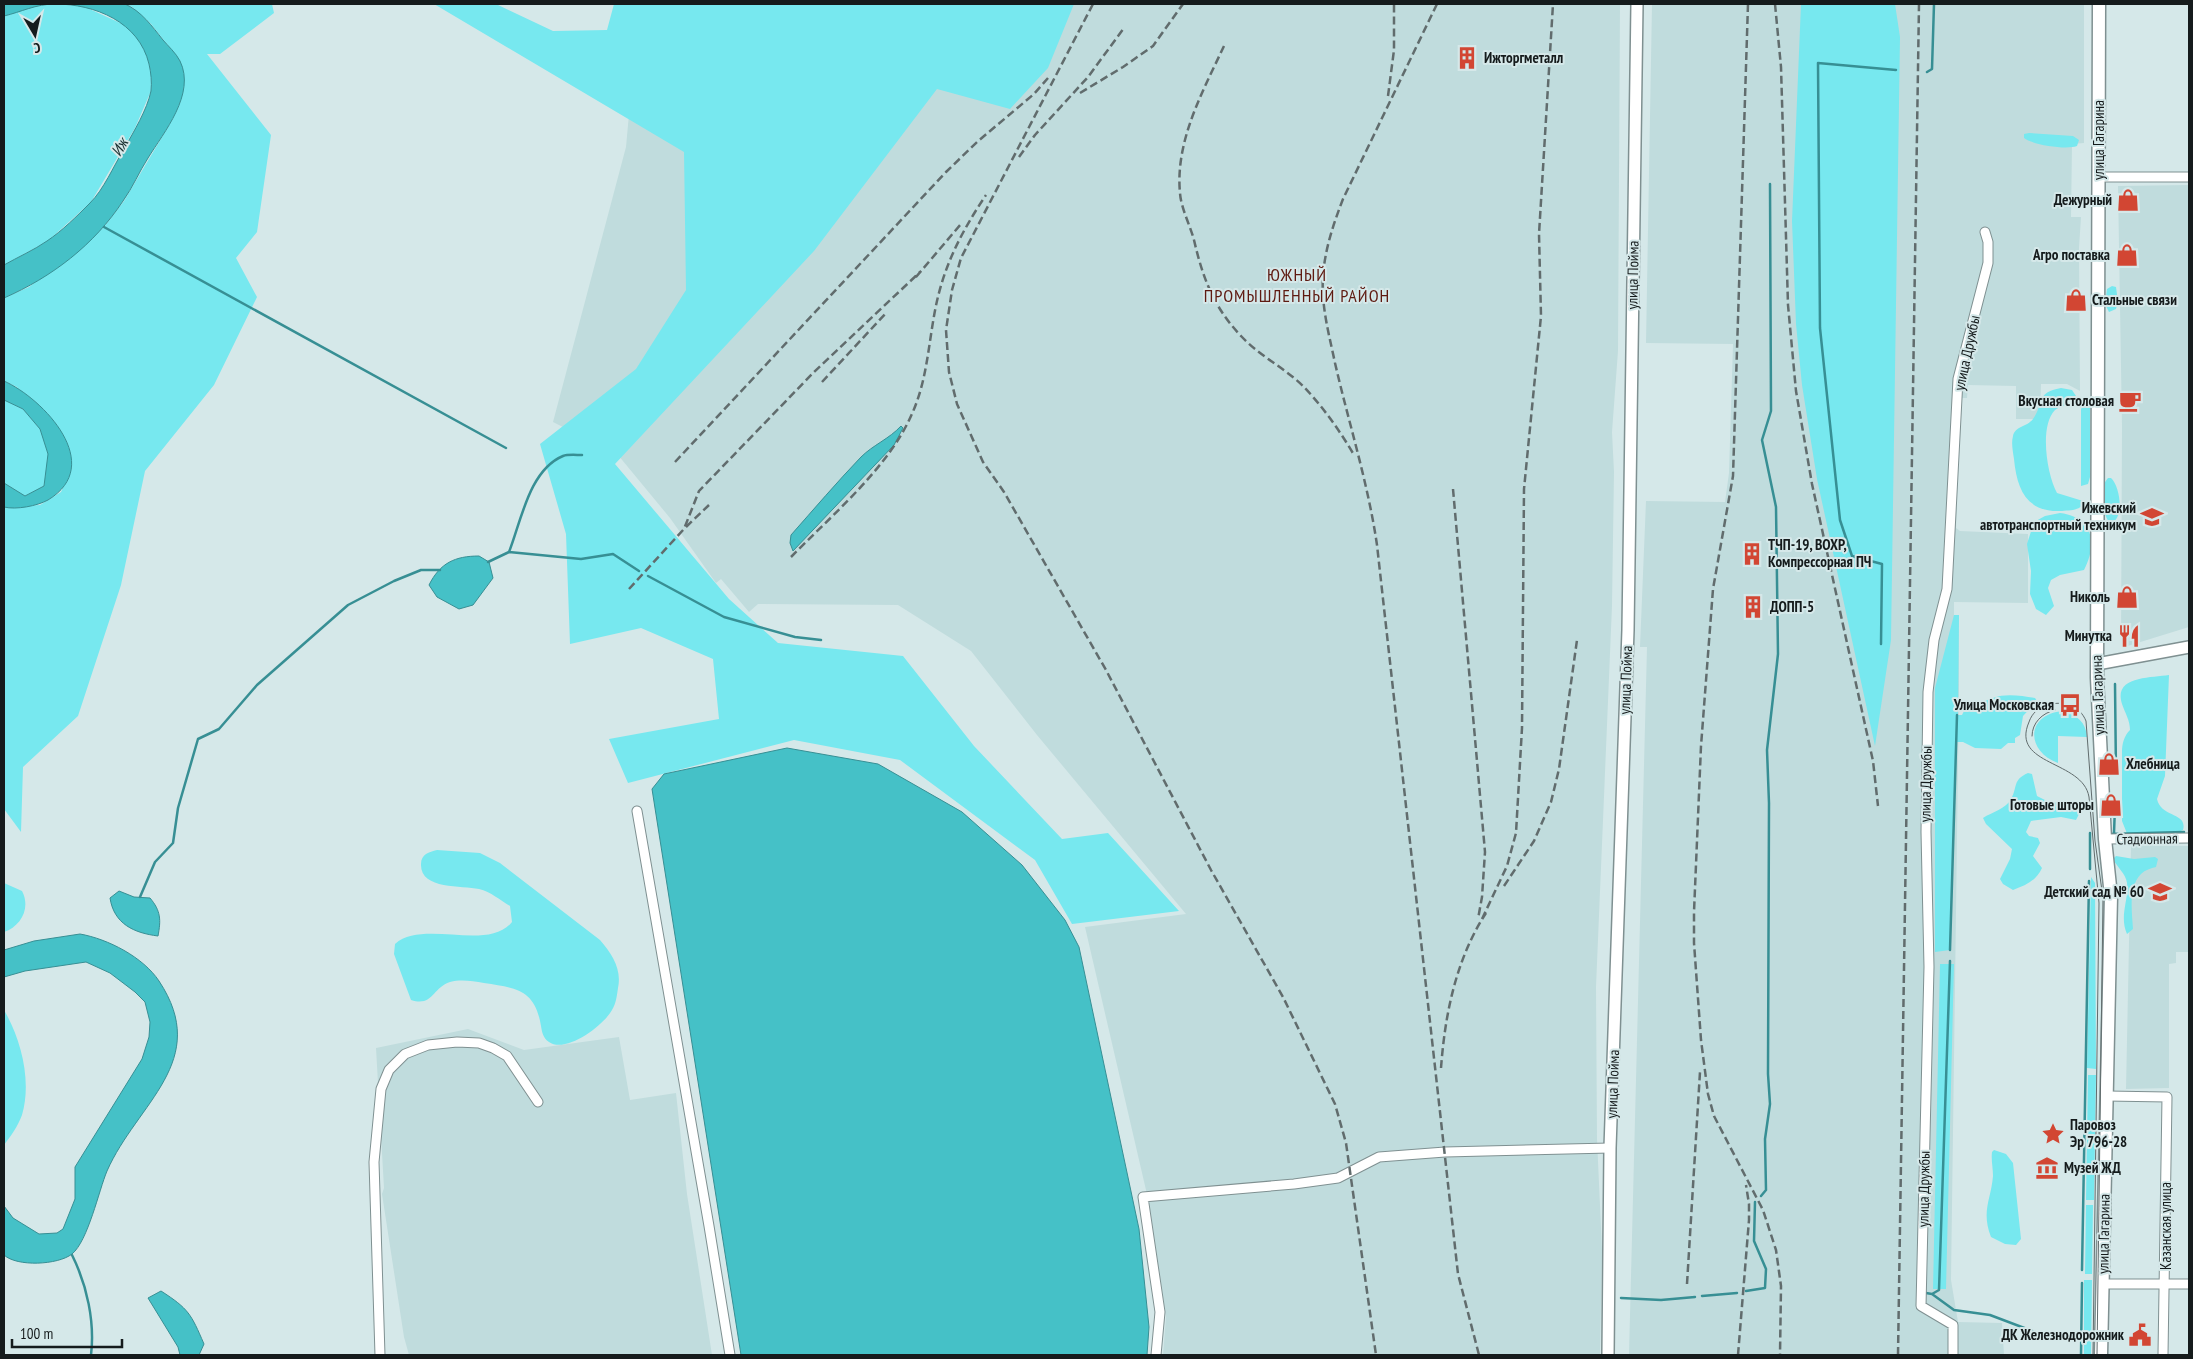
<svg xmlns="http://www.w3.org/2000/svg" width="2193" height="1359" font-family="'PT Sans Narrow',sans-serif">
<rect width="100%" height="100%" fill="#d5e8e9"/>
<path fill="#c0dcdd" d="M639 4H1620L1618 351 1612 432 1614 472 1612 606 1596 987 1597 1139 1602 1250 1600 1355H1163L1166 1317 1149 1203 1085 927 1186 914 1037 735 971 651 898 605 758 604 749 612 721 579 716 583 670 518 618 455 553 422 626 147Z
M1652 4H2084V143L2072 144 2071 217H2081L2079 248 2080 391 2067 384H2041L2040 419H2016V386L1968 385 1967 398H1960L1956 528 1960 531 2028 534V603L1954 602V615H1959V691L1951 1280 1958 1322 2002 1323 2004 1355H1629L1647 647H1640L1646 501 1725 502 1729 473 1733 344 1646 343Z
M2189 185V627L2121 648 2122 426 2118 186Z
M2131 845 2189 846V952H2176V963L2169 964V1088L2126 1089Z
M468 1029 524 1050 619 1037 630 1100 676 1093 687 1194 712 1355H409L404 1337 382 1194 384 1188 376 1048Z"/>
<path fill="#77e8ef" d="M54 4 83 6 127 26 140 42 147 54 151 75V91L135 128 91 202 48 241 4 265V16L32 6Z
M125 4H272L274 13 220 54H207L271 135 257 232 236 258 257 297 214 385 145 471 121 585 78 716 23 767 21 832 4 809V507L40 505 61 492 72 467 17 387 4 381V298L29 287 104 227 124 201 168 127 180 103 184 86 180 61 151 24 132 7Z
M434 4H496L553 31 607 30 614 4H1074L1048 68 1010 109 937 89 814 251 615 464 729 599 778 643 903 656 974 746 1062 839 1108 833 1179 911 1072 924 1035 860 900 760 794 740 628 783 609 739 719 719 713 659 641 628 570 644 566 534 540 444 636 369 686 290 684 152Z
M1801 4H1895L1900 37 1891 640 1875 746 1817 479 1802 385 1796 324 1792 221Z
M2029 133 2073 136 2079 140 2077 146C2066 150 2033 145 2024 138V134Z
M2112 286 2116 287 2118 302 2116 309 2109 312 2105 304 2107 289Z
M2061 388 2072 390 2076 396V400C2070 406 2061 405 2055 410 2039 426 2047 475 2057 493L2083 501 2084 504C2078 511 2070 510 2062 511 2027 513 2017 490 2014 459 2013 452 2011 443 2013 436 2015 426 2027 427 2033 419 2045 402 2035 393 2061 388Z
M4 400 23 409 40 429 49 454 44 486 25 496 4 483Z
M2083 406 2090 408V477L2088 484 2081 486V409Z
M2108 478H2111C2120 486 2124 516 2113 522H2109C2102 513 2099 487 2108 478Z
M2060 513C2093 517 2098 543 2084 570L2060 575 2051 580 2048 588 2054 606 2046 615 2036 609 2030 594 2031 571 2027 544 2034 522 2045 516Z
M1954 615H1959L1958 715H1962L1966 707C1976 705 1984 701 1993 698 2006 693 2022 696 2035 698L2037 701 2023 716 2020 735 2015 738V743H2008L2001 749 1975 748 1963 742H1956L1950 950 1935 952V688Z
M2169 675 2165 776 2157 799C2161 818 2188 812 2183 830L2173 834 2128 836 2122 821V752C2122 744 2124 736 2130 730 2130 720 2125 713 2122 704 2113 676 2150 678 2169 675Z
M2063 711C2077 715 2086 722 2087 737L2058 736V763C2025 751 2026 714 2063 711Z
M2028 773 2032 774 2037 796 2047 801 2073 806 2079 814 2076 820 2061 817 2031 821 2026 832 2029 836 2038 838 2040 843 2033 856 2042 868C2036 881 2026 885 2013 890L2003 884 2000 879 2010 859 2012 849 1986 824 1983 818C1992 812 2006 809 2011 799 2018 787 2012 780 2028 773Z
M437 850 480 853 500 863 600 940C612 954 622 969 618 988 617 995 616 1004 612 1010 604 1025 566 1054 549 1042 543 1038 542 1032 541 1026 535 989 516 988 484 983 472 981 461 979 450 982 432 988 433 1007 411 1000L394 954 395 944C423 919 488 952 512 922L510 906C500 900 491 892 479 889 462 885 420 890 421 864 421 854 429 852 437 850Z
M2116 856 2134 859 2155 857 2158 859 2156 867C2151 868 2145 870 2141 874 2128 887 2132 912 2133 929L2127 934C2119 916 2129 900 2127 883 2126 874 2117 867 2113 859Z
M2091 877 2095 883 2096 1069 2087 1068Z
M4 883 22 891C31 908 21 926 4 932Z
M1940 964H1954L1946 1289H1933Z
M4 1010C21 1039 32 1081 22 1115 18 1126 11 1136 4 1145Z
M2088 1075H2096L2094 1200H2086Z
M1994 1150 2006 1154 2013 1163 2021 1239 2016 1245 2005 1244 1991 1237C1981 1211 1991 1200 1993 1176 1993 1168 1991 1160 1992 1152Z
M2086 1205H2093L2092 1274H2085Z
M2084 1280H2092L2091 1355H2084Z"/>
<path fill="#45c1c7" stroke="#378f94" d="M4 4H125C141 11 152 26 163 40 168 46 176 53 180 61 196 94 164 132 148 158 139 172 133 187 123 201 94 245 52 277 4 298V265C18 257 34 250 47 241 62 231 77 216 90 203 104 189 113 167 124 149 134 131 147 110 151 91 152 82 151 73 149 64 139 22 95 4 55 4 36 4 21 12 4 16Z
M4 381C44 399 106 465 48 500 37 506 16 510 4 507V483L25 496 44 486 48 454 40 429 23 409 4 400Z
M901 426 903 428 894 445 793 551 790 543 791 535C814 509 837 482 861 457 873 445 889 439 901 426Z
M479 556 489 562 493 578 473 605 459 609 437 597 429 585C440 563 455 556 479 556Z
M787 748 878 764 962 812 1022 865 1065 920 1079 947 1139 1229 1149 1327 1147 1355H741L652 789 664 774Z
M119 891 134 897 150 898C161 911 161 920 158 936 134 933 114 924 110 898Z
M80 934C108 939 143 957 159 981 212 1061 137 1103 107 1171 99 1190 88 1241 72 1254 58 1265 17 1267 4 1255V1206L13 1218 39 1234 57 1233 63 1229 75 1199V1167L142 1059 149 1037 150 1022 145 1002 135 992 110 973 86 962 25 971 4 977V950L34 941Z
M161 1291C189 1309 191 1314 204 1344L199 1355H180L178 1347 148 1298Z"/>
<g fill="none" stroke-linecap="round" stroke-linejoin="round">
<path stroke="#378f94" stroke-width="2.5" d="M1927 72 1932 69 1934 4
M104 227 506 448
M509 552 581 559 613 554 639 571
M488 562 509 552C521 522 529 470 563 456 568 454 576 455 582 455
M648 576 724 617 795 637 821 640
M1881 644 1882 564 1852 556 1840 520 1820 328 1818 63 1896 70
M2115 684 2116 775
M2114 833 2115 806
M2109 834 2184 832
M2090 869V833
M140 897 155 862 173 843 178 808 198 739 219 729 257 685 348 605 394 581 421 570H440
M1950 950 1957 715
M1761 1196 1766 1190 1765 1139 1770 1104 1768 1074 1769 803 1767 750 1778 654 1776 507 1762 440 1771 411 1770 184
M72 1255C87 1285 95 1322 91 1355
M2082 1270 2089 881
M1746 1291 1765 1288 1766 1269 1754 1241 1755 1202
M1926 1293 1932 1294 1939 1290 1950 961
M1932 1294 1954 1310 1990 1315 2048 1337H2080
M1702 1296 1737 1293
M1621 1298 1661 1300 1695 1297
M2081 1355 2082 1283"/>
<defs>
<path id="street" d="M2099 177H2189
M637 811 709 1226 730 1355
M2105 839 2189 838
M2107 1096 2167 1097 2163 1355
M2103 1284H2189
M380 1355 374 1162 381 1089 389 1070 405 1054 428 1045 457 1042 479 1043 493 1048 507 1056 538 1102
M1156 1355 1160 1312 1143 1197 1294 1184 1338 1178 1379 1157 1445 1152 1610 1148
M1953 1355V1325L1921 1306 1929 967 1926 832 1928 692 1934 640 1947 589 1958 379 1988 263V242L1985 232"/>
<path id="secondary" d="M2097 664 2189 647
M1608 1355 1610 1148 1628 630 1637 4"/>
<path id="primary" d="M2099 4 2097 678 2105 839 2111 896 2101 1355"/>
</defs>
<use href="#street" stroke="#7f9091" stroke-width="11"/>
<use href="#secondary" stroke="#7f9091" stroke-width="14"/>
<use href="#primary" stroke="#7f9091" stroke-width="15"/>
<use href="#street" stroke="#fff" stroke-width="9"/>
<use href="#secondary" stroke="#fff" stroke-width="11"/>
<use href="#primary" stroke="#fff" stroke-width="12"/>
<path stroke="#616c6d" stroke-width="1" d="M2032 736C2032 723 2042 713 2055 710
M2093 1355 2099 903 2089 797C2083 760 2010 766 2029 722 2032 713 2039 707 2048 705 2064 700 2080 706 2086 721L2095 841 2103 898 2097 1355"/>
<path stroke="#616c6d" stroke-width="2.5" stroke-dasharray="8 4" stroke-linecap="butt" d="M1093 4 961 258 952 290 946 330 949 372 957 404 983 462 1004 492 1106 670 1211 870 1283 997 1335 1104 1346 1143 1376 1355
M1437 4 1343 199C1333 225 1325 249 1323 276 1321 306 1329 334 1335 363 1349 424 1368 483 1377 545L1458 1274 1479 1355
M1748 4 1733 476 1713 589 1701 746 1694 912V943L1701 1040 1708 1094 1714 1116 1763 1210 1776 1250 1781 1286 1780 1355
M1775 4 1781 67 1788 305 1796 391 1812 484 1873 761 1878 806
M1224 46C1203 91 1175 141 1180 193 1181 208 1190 225 1194 240 1203 279 1214 308 1242 337 1261 357 1285 368 1304 387 1323 407 1340 431 1354 455
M1080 93 1123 67 1153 46 1183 4
M1388 96 1394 50V4
M1019 157 1035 135 1088 77 1124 28
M916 277 961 224
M822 382 887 312
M675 462 946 172 977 142 1034 94 1048 78
M1453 489 1485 852 1482 897 1478 919
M686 527 709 505
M791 557C831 516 888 468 911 416 926 384 928 350 934 316 942 269 960 234 986 195
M629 589 684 529 699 491 814 372 920 272
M1504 886 1534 841 1551 802 1559 769 1577 640
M1482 919 1507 866 1516 833 1522 728 1524 489 1541 316 1539 234 1553 4
M1441 1068C1445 1014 1456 959 1486 913
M1687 1284 1700 1072
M1738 1355 1749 1220V1204L1746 1185
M1898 1355 1919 4"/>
</g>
<defs>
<symbol id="building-bare" viewBox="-9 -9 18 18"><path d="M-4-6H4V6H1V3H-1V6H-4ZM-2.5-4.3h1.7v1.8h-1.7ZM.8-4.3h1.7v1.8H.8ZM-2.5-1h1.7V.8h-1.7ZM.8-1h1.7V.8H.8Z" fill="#d24633" stroke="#d5e8e9" stroke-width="2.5" paint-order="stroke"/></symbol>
<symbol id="shop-bare" viewBox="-9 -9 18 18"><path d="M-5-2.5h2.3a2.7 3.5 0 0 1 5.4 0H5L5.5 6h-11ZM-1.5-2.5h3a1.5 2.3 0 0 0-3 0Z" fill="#d24633" stroke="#d5e8e9" stroke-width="2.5" paint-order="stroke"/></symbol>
<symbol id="cafe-bare" viewBox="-9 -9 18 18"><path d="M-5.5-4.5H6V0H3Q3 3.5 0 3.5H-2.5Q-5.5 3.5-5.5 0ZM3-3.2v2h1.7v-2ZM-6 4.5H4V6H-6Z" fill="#d24633" stroke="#d5e8e9" stroke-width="2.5" paint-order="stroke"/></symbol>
<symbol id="university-bare" viewBox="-9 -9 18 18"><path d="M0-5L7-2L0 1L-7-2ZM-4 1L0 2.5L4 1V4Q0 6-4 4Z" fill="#d24633" stroke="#d5e8e9" stroke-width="2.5" paint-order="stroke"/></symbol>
<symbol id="restaurant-bare" viewBox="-9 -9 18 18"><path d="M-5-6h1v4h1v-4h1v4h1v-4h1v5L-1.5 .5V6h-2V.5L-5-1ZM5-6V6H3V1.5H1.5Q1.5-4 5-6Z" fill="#d24633" stroke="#d5e8e9" stroke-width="2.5" paint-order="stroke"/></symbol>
<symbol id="bus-bare" viewBox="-9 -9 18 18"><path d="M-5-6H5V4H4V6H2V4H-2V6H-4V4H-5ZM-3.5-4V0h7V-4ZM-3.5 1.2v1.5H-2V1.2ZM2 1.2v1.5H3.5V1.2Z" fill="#d24633" stroke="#d5e8e9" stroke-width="2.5" paint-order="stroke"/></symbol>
<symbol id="school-bare" viewBox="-9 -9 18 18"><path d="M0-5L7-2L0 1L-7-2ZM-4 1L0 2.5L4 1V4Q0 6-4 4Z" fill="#d24633" stroke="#d5e8e9" stroke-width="2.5" paint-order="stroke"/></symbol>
<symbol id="sight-bare" viewBox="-9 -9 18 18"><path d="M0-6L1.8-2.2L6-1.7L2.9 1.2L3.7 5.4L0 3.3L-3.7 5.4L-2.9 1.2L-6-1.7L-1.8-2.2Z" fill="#d24633" stroke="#d5e8e9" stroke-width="2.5" paint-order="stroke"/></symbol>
<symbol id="museum-bare" viewBox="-9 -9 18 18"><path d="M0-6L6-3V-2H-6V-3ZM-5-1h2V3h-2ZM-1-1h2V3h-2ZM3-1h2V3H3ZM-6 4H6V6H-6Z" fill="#d24633" stroke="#d5e8e9" stroke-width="2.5" paint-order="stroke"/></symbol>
<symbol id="civic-bare" viewBox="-9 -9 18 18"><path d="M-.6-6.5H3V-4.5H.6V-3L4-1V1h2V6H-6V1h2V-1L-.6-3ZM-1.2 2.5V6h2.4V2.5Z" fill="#d24633" stroke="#d5e8e9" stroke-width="2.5" paint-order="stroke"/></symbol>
</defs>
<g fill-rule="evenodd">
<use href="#building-bare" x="1451" y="42" width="32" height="32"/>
<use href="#shop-bare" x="2112" y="184" width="32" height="32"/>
<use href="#shop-bare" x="2111" y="239" width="32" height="32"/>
<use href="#shop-bare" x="2060" y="284" width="32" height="32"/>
<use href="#cafe-bare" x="2114" y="385" width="32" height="32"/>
<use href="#university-bare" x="2136" y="501" width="32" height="32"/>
<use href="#building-bare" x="1736" y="538" width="32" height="32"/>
<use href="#shop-bare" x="2111" y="581" width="32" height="32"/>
<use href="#building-bare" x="1737" y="591" width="32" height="32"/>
<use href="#restaurant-bare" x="2113" y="620" width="32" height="32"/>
<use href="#bus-bare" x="2054" y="689" width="32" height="32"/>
<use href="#shop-bare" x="2093" y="748" width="32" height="32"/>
<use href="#shop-bare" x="2095" y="789" width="32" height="32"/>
<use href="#school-bare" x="2144" y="876" width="32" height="32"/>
<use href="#sight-bare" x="2037" y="1118" width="32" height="32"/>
<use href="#museum-bare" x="2031" y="1152" width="32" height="32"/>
<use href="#civic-bare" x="2124" y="1319" width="32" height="32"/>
</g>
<g text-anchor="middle" stroke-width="4" stroke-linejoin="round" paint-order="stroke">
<g font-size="15" font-weight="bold" fill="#151b1c" stroke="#d5e8e9" text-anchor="end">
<text x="1484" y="63" text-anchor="start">Ижторгметалл</text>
<text x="2112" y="205">Дежурный</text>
<text x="2110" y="260">Агро поставка</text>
<text x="2092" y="305" text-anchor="start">Стальные связи</text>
<text x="2114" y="406">Вкусная столовая</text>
<text x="2136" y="513">Ижевский<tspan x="2136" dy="17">автотранспортный техникум</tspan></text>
<text x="1768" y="550" text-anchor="start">ТЧП-19, ВОХР,<tspan x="1768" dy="17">Компрессорная ПЧ</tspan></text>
<text x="2110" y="602">Николь</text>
<text x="1770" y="612" text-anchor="start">ДОПП-5</text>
<text x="2112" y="641">Минутка</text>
<text x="2054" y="710">Улица Московская</text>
<text x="2126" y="769" text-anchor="start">Хлебница</text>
<text x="2094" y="810">Готовые шторы</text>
<text x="2144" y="897">Детский сад № 60</text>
<text x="2070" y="1130" text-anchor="start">Паровоз<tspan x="2070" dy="17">Эр 796-28</tspan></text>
<text x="2064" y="1173" text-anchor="start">Музей ЖД</text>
<text x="2124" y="1340">ДК Железнодорожник</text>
</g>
<g font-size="15" fill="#151b1c" stroke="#d5e8e9">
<text transform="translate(2099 140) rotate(-90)" y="5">улица Гагарина</text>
<text transform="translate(1633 275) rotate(-89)" y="5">улица Пойма</text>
<text transform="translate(1967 353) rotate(-78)" y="5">улица Дружбы</text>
<text transform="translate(1626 680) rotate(-88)" y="5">улица Пойма</text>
<text transform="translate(2098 695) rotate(-92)" y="5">улица Гагарина</text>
<text transform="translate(1926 784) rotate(-89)" y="5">улица Дружбы</text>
<text transform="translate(2147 839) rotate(-1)" y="5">Стадионная</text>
<text transform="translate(1613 1084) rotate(-88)" y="5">улица Пойма</text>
<text transform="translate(1924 1189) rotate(-89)" y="5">улица Дружбы</text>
<text transform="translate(2166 1226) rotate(-90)" y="5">Казанская улица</text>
<text transform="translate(2104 1234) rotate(-89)" y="5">улица Гагарина</text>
</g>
<g font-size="16" font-style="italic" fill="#192f30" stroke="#d5e8e9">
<text transform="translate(119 147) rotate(-60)" y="6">Иж</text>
</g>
<g font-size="18" letter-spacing="1" fill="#5e1a11" stroke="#d5e8e9">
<text x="1297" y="281">ЮЖНЫЙ<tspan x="1297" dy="21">ПРОМЫШЛЕННЫЙ РАЙОН</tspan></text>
</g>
</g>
<rect width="2193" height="1359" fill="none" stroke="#151b1c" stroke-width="10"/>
<g transform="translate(35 35) rotate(171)" stroke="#d5e8e9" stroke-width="4" paint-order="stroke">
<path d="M0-4L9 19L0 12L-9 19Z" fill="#151b1c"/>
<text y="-8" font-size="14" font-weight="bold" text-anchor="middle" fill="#151b1c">С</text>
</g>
<path d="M12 1339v8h110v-8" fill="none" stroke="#151b1c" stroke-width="2.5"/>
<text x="20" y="1339" font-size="15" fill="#151b1c" stroke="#d5e8e9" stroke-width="4" paint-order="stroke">100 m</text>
</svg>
